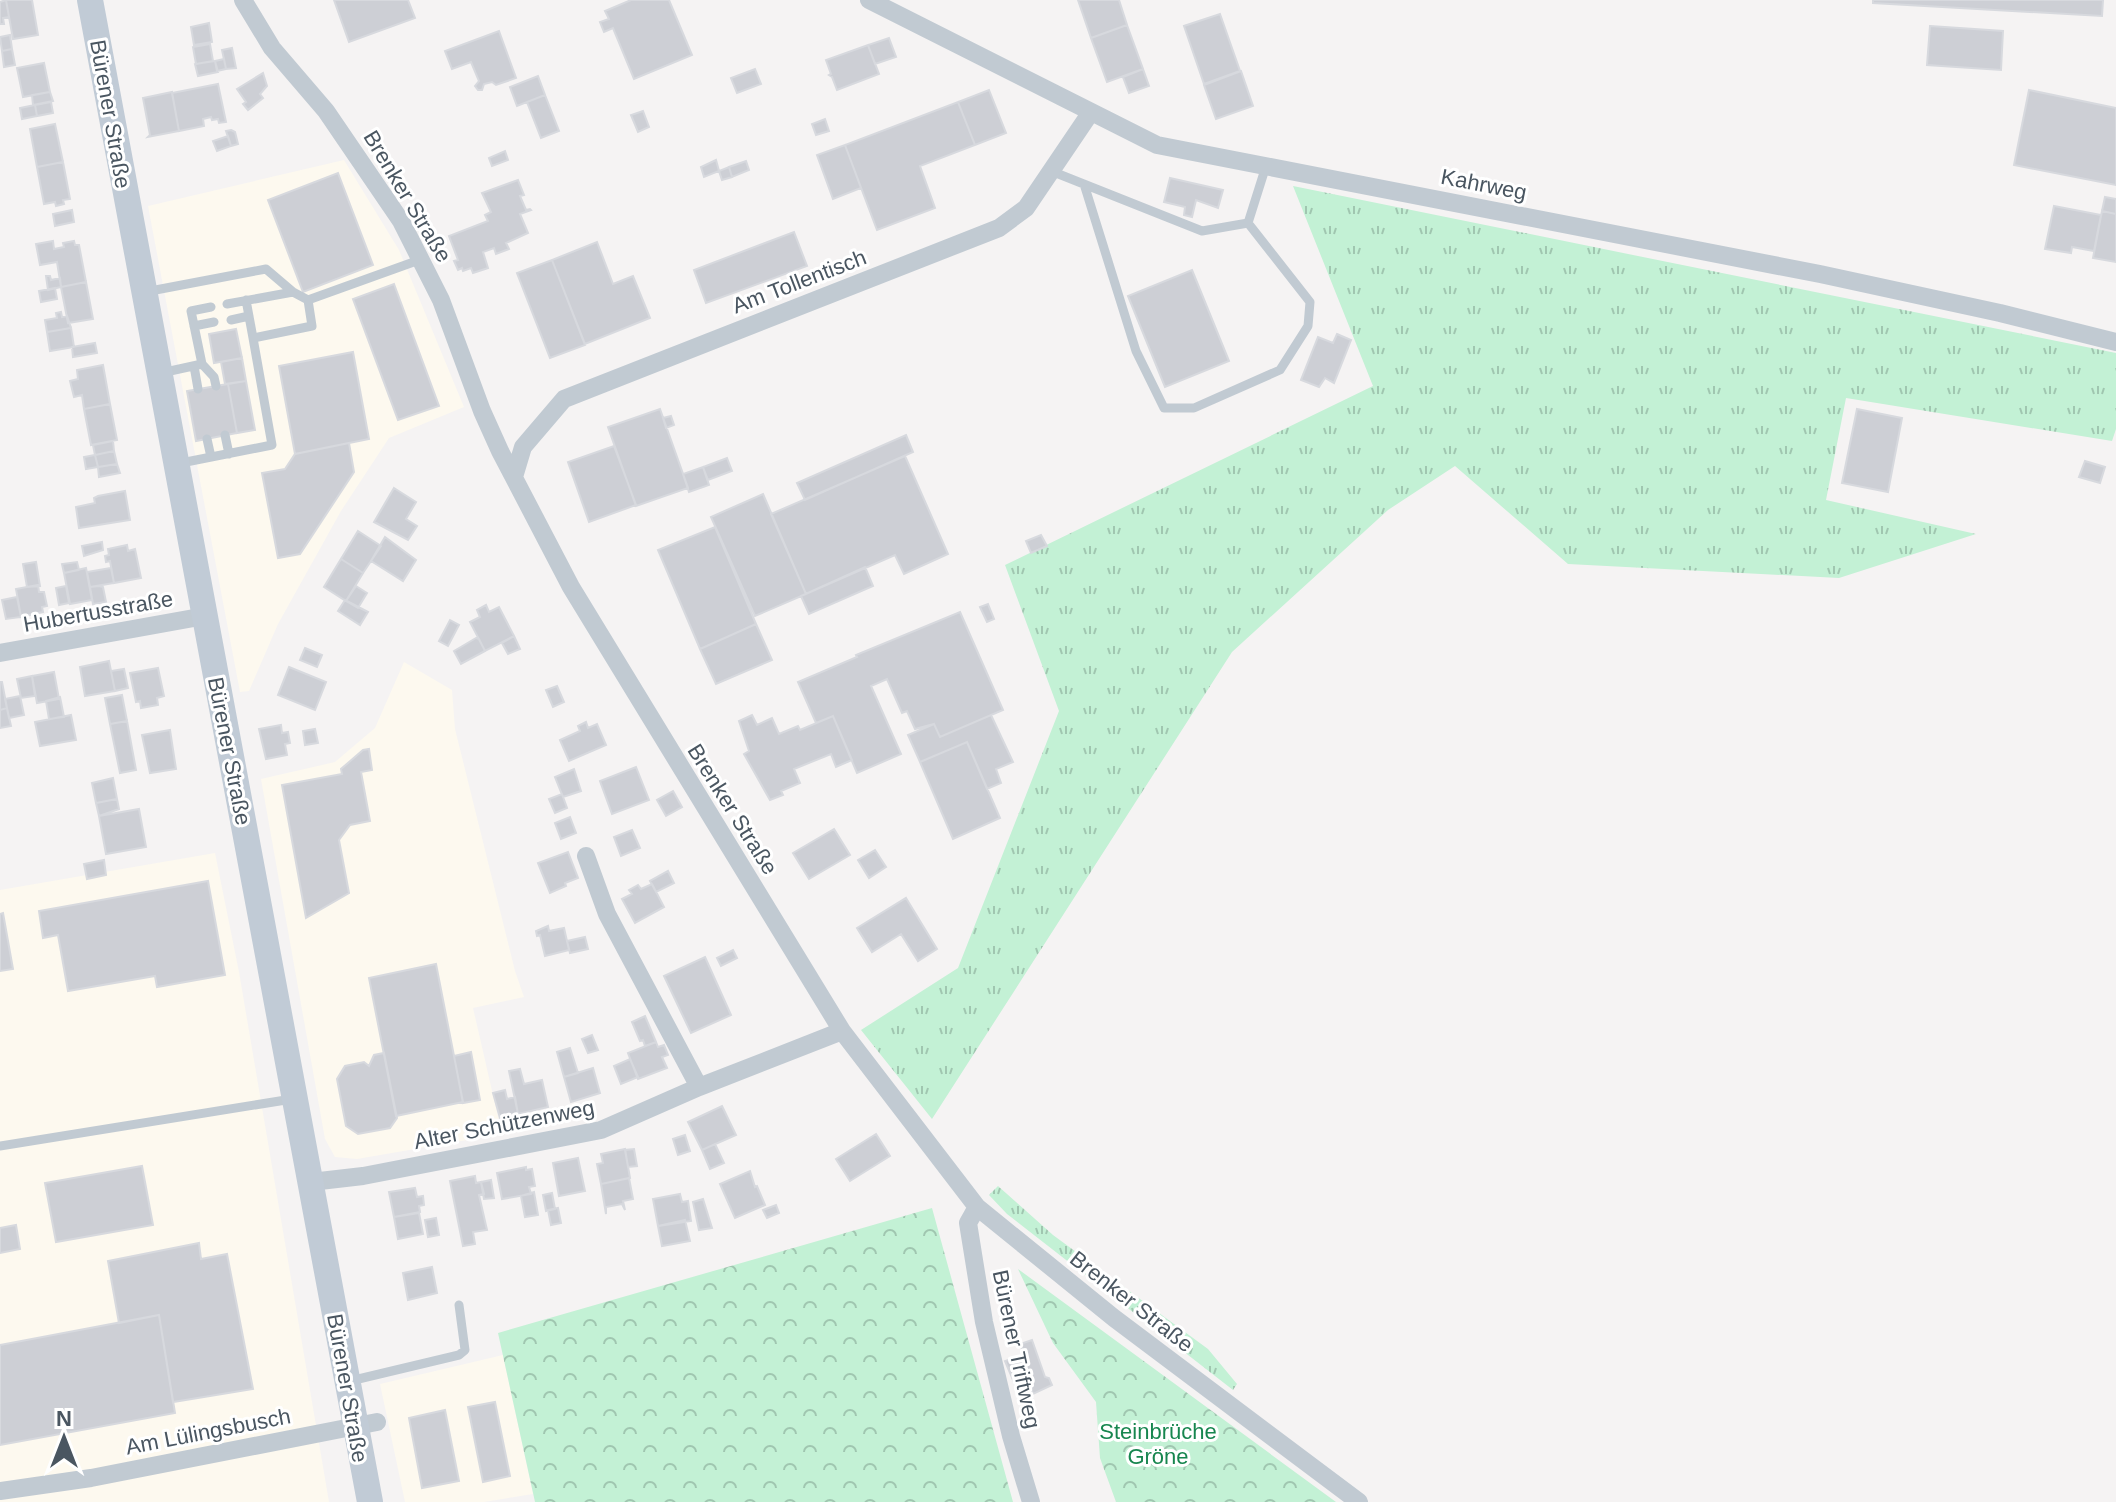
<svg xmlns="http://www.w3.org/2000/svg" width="2116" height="1502" font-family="Arial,sans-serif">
<defs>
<pattern id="grass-tufts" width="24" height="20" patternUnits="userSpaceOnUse" patternTransform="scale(2)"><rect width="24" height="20" fill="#c3f1d5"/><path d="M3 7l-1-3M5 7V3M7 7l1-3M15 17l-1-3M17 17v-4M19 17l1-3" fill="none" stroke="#a0c6b0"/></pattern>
<pattern id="forest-crowns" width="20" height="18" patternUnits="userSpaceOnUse" patternTransform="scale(2)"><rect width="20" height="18" fill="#c3f1d5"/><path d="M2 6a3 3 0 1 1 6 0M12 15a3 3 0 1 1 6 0" fill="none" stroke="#a0c6b0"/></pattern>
</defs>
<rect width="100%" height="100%" fill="#f5f3f3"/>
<path fill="#fdf9ef" d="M344 160 399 250 464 407 389 438 341 511 278 624 249 691 240 692 148 206Z
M404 662 452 690 455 729 515 971 524 997 473 1008 502 1134 357 1159 335 1157 325 1139 261 779 335 762 375 728Z
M215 853 239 972 329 1502H0V890Z
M503 1355 533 1494 484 1502H405L380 1384Z"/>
<path fill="url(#grass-tufts)" d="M1293 186 2116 353V429L2112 441 1846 398 1826 500 1976 534 1839 578 1568 564 1455 466 1388 510 1232 652 932 1119 861 1030 958 968 1059 711 1005 565 1373 386Z
M998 1186 1053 1235 1208 1349 1237 1384 1233 1390 1007 1214 989 1195Z"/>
<path fill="url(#forest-crowns)" d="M932 1208 1013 1502H535L498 1333Z
M1018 1269 1336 1502H1116L1100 1458 1096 1402 1053 1343Z"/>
<path fill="#cdcfd5" stroke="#d7d9de" stroke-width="2" d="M6 0 9 17 3 18 4 24H0V2Z
M6 0H32L38 35 13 39Z
M334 0H408L415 18 349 42Z
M631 0H669L692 55 634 79 613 28 604 32 600 22 609 19 605 11Z
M1078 0H1119L1127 25 1091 38Z
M1873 0H2103L2102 16 1873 3Z
M1220 14 1240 71 1204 84 1184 26Z
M209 23 212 42 194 45 191 27Z
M1127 25 1143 69 1107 82 1091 38Z
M1930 26 2003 31 2001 70 1927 65Z
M499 31 516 78 496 85 492 82 484 84 482 90H478L475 86 479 81 471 62 452 69 445 51Z
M10 35 12 49 2 51 0 37Z
M889 38 896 57 875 64 868 45Z
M210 44 213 61 196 64 193 47Z
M868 45 879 74 837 90 832 77 829 75 831 74 826 60Z
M232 48 236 68 226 69 222 50Z
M12 49 15 65 4 67 2 51Z
M224 59 226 69 217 71 215 61Z
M215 61 218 72 198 76 195 64Z
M44 63 50 92 23 97 17 68Z
M755 69 761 84 737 93 731 78Z
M1143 69 1149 86 1129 93 1123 77Z
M1241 71 1253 106 1216 119 1204 85Z
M263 73 267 86 260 94 263 98 248 110 243 104 246 102 237 89Z
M538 76 545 95 517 106 510 87Z
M218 84 226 122 219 123 218 119 212 120 211 117 203 119 204 126 179 131 172 93Z
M989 90 1006 133 975 145 958 102Z
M2029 90 2116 108V185L2014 165Z
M50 92 53 101 33 105 32 95Z
M172 92 179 131 148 137 150 135 143 98Z
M545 95 559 131 541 138 527 102Z
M51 102 53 113 37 116 35 105Z
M958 102 975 145 920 166 935 208 877 230 845 145Z
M35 105 37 116 22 119 20 108Z
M643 111 649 127 638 132 631 115Z
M825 119 829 131 816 135 812 124Z
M55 124 63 162 37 167 30 129Z
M231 130 235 132 238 144 231 146 226 131Z
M228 136 231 146 217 151 213 141Z
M845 145 861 188 833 199 817 155Z
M505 151 508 160 492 166 489 158Z
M716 160 719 171 704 177 701 167Z
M746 161 749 170 732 177 729 167Z
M63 162 70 199 63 200 64 204 56 206 55 202 44 204 37 167Z
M729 167 732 177 722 180 719 171Z
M338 173 373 265 303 292 268 200Z
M1170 178 1223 190 1218 208 1196 200 1192 217 1184 215 1185 207 1164 202Z
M518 180 524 195 520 196 526 210 530 209 531 210 520 214 528 233 506 243 509 249 496 254 494 248 483 252 488 268 473 273 471 268 463 271 462 268 458 270 454 261 458 260 449 236 488 221 485 215 491 212 482 193Z
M2105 197 2116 199V214L2102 211Z
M2054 206 2101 215 2094 251 2072 247 2071 253 2045 249Z
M72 210 74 222 55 226 53 214Z
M2102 211 2116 214V262L2093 258Z
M794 232 807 266 706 303 694 270Z
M53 241 54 249 64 247 63 243 74 241 75 245H79L86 282 61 287 57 262 40 265 36 244Z
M597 242 613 284 633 276 650 318 585 344 552 260Z
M552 260 585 345 550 358 517 273Z
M1192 270 1229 361 1165 387 1128 296Z
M46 276H50L51 280 60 278 61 287 48 290Z
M86 282 93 319 68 323 61 287Z
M394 284 439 406 398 420 353 299Z
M55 288 57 299 41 302 39 291Z
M61 312 62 317 67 316 71 328 47 332 45 320 57 318 56 313Z
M71 328 74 347 50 351 47 332Z
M236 329 242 358 214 363 209 334Z
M1337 334 1351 340 1334 383 1325 378 1319 387 1301 380 1318 337 1333 343Z
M95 343 97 353 73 357 72 347Z
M353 352 369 439 295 454 279 366Z
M242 358 246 381 225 384 221 362Z
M103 365 110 404 84 409 82 395 74 397 70 381 78 379 77 370Z
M246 381 255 430 237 433 228 384Z
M228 384 237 433 196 441 187 391Z
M110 404 117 440 91 445 84 409Z
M660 409 688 488 636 506 608 427Z
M1857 409 1902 418 1888 492 1842 483Z
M671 416 674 425 666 428 663 418Z
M906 435 913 452 805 500 797 483Z
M113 441 114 451 95 455 93 445Z
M349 443 354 472 300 554 278 558 262 473 285 469 295 454Z
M614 446 636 505 589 522 568 462Z
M114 451 117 464 98 467 95 455Z
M95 455 98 467 86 469 84 457Z
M905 456 948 554 904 574 895 555 806 594 771 514Z
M727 458 732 471 708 480 703 467Z
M2085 461 2105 467 2100 483 2079 477Z
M117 464 120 473 99 477 98 467Z
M703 467 709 485 689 492 683 474Z
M394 488 416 502 406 519 417 526 408 540 374 522Z
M125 491 130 520 79 528 76 507 95 503 94 498 98 496Z
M763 494 806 594 755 616 711 517Z
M715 527 756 624 700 649 658 550Z
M358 531 381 546 363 573 341 559Z
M1041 535 1047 546 1031 553 1026 541Z
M385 537 416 560 403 581 371 561Z
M102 542 103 550 84 556 82 546Z
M127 545 128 551 135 549 141 578 114 583 110 561 106 562 105 556 109 555 108 549Z
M341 559 363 573 346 601 324 587Z
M36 562 40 586 27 587 23 564Z
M77 562 79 570 64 573 62 564Z
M865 567 873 586 809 614 801 596Z
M86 568 92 600 70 604 64 573Z
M111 568 114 583 90 587 87 572Z
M38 585 39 592H44L47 606 42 607 43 612 21 617 16 589Z
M66 586 69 603 59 605 56 588Z
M99 586 103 587 106 602 93 604 90 587Z
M356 586 367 593 358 608 346 601Z
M17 597 21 617 6 619 2 600Z
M345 600 368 612 360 625 338 611Z
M988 604 994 619 987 622 980 607Z
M486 605 489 612 499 607 514 636 485 651 470 622 480 617 477 610Z
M960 612 1003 710 940 737 934 724 915 729 907 711 902 713 887 679 871 686 901 754 857 773 833 716 816 723 798 682 857 657 856 655Z
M450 620 459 625 448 646 439 641Z
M756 624 772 660 716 684 700 649Z
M514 636 520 649 508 654 502 643Z
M476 638 479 639 485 651 461 664 454 651Z
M305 648 322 655 317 667 300 660Z
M109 661 115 691 85 696 80 667Z
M289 667 326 682 315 710 278 695Z
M158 668 164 696 157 698 158 705 141 708 140 701 136 702 130 673Z
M124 669 128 688 115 691 111 671Z
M54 672 59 699 37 703 32 676Z
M32 676 35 696 21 698 17 679Z
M0 682H2L7 708 0 710Z
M557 686 564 702 553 707 546 690Z
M122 695 127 721 110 724 105 698Z
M20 696 24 715 9 718 5 699Z
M60 697 64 717 49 719 46 701Z
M7 708 11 726 0 728V710Z
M71 715 76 740 40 746 35 722Z
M752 715 757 725 772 718 779 734 798 726 800 730 833 716 852 760 836 767 831 754 794 769 800 783 781 791 783 795 770 800 744 754 749 751 739 721Z
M991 715 1013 762 996 769 1001 783 987 789 967 742 920 762 908 735 934 724 940 737Z
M127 721 136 770 120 773 110 724Z
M586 722 588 728 597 724 606 745 569 761 560 740 580 731 578 726Z
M281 725 282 733 288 732 290 743 285 744 287 755 266 759 259 729Z
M315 729 318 743 305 745 303 731Z
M170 730 176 769 150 773 142 735Z
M967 742 1000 818 953 839 920 762Z
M369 749 372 770 361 772 370 821 350 825 339 840 349 893 306 918 282 785 342 774 341 769 363 750Z
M636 767 649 800 612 814 600 781Z
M574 769 581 791 563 797 555 777Z
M113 778 117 799 96 803 92 783Z
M673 791 682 807 666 816 657 800Z
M562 794 567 808 555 813 549 799Z
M117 799 119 809 99 816 96 803Z
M139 809 146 847 106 854 99 816Z
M570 817 576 833 561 839 555 823Z
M834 829 850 855 809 879 793 853Z
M632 830 640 848 621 856 614 837Z
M875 850 886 867 869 878 858 860Z
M568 852 578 878 565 883 566 886 550 893 538 863Z
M104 860 106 875 87 879 84 864Z
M668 871 674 883 656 892 650 881Z
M208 881 225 975 157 987 155 976 68 991 58 935 43 938 39 911Z
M652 884 664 907 635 923 622 899 632 894 629 890 638 885 641 889Z
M906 898 937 949 918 961 901 934 872 952 857 928Z
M3 913 13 969 0 971V914Z
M548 926 549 931 564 928 569 950 545 956 540 935 537 936 536 931Z
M585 937 588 949 570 953 567 941Z
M733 950 737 958 721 966 717 958Z
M705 957 731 1015 691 1033 664 976Z
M436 964 463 1102 396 1116 369 978Z
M645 1016 656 1042 645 1046 643 1040 640 1041 632 1022Z
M592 1035 598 1050 588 1053 582 1039Z
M656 1042 658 1047 664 1045 668 1055 662 1057 667 1068 638 1079 628 1053Z
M570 1048 578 1073 564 1077 557 1052Z
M471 1052 480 1100 463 1103 454 1056Z
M384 1053 397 1118 390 1128 358 1134 346 1126 337 1079 345 1066 364 1062 369 1066 374 1055Z
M630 1059 638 1077 621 1084 614 1066Z
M593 1068 600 1093 571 1102 564 1077Z
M520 1069 524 1084 542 1080 548 1107 518 1114 509 1071Z
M505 1090 507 1099 515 1097 518 1114 500 1118 493 1093Z
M722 1106 736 1135 702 1150 688 1122Z
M876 1134 890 1156 850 1181 836 1159Z
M685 1135 690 1151 678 1155 673 1139Z
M715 1144 724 1163 710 1169 702 1150Z
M625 1149 630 1178 601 1184 597 1164 603 1163 601 1154Z
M634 1149 637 1166 628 1167 625 1150Z
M578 1158 585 1191 559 1196 553 1163Z
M142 1166 153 1225 56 1242 45 1183Z
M526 1167V1170L532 1169 535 1186 529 1187 531 1194 502 1199 497 1173Z
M750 1171 755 1187 757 1186 765 1205 735 1218 720 1184Z
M475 1176 476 1183 481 1182 484 1194 479 1195 487 1230 473 1232 475 1244 463 1246 450 1181Z
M629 1178 633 1199 623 1201 625 1210 622 1204 606 1207V1214L601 1184Z
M491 1180 494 1198 484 1199 481 1182Z
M415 1188 417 1197 423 1196 424 1205 419 1206 420 1212 394 1217 389 1192Z
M534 1192 538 1215 525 1217 521 1196Z
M552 1193 555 1209 546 1211 543 1195Z
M680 1194 682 1202 688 1201 691 1221 658 1226 653 1199Z
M703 1199 712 1228 699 1230 693 1202Z
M776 1205 779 1213 767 1218 763 1210Z
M558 1208 561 1223 551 1225 548 1210Z
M419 1213 423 1234 398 1239 394 1217Z
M436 1218 439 1235 428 1237 425 1220Z
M685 1220 690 1241 662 1246 658 1226Z
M16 1225 20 1249 0 1253V1228Z
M199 1243 201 1259 227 1254 253 1389 173 1402 159 1315 119 1323 108 1261Z
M432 1267 437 1293 408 1300 403 1273Z
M159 1315 175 1413 0 1445V1345Z
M1032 1340 1045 1377 1049 1378 1052 1385 1033 1394 1029 1383 1016 1387 1005 1361 1024 1355 1020 1344Z
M495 1402 510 1476 483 1482 468 1407Z
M445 1410 459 1481 422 1488 409 1418Z"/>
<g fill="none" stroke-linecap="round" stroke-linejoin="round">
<path stroke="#c1cad2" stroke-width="9" d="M1051 171 1202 231 1248 223 1266 166
M1084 184 1136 351 1164 408H1194L1280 370 1308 326 1310 302 1248 223
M145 292 266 269 293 292 308 300 422 259
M246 300 253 338
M227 304 293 292
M231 320 249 316
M194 326 214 322
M202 364 214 377 216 386
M194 366 198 389
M161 373 202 364 191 311 211 307
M225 435 229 454
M207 439 211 457
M181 463 272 445 253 338 312 326 308 300
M0 1146 292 1099
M350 1381 459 1355 465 1350 459 1305"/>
<path stroke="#c1cad2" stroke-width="18" d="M243 0 272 48 326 111 401 221 441 300 482 411 500 451 571 587 842 1031 977 1207 1114 1318 1359 1502
M869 0 1157 145 1820 274 2000 313 2116 342
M514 477 523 447 564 399 999 228 1026 208 1091 112
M0 653 205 616
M586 856 607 914 699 1087
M311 1182 363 1176 601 1130 699 1087 842 1031
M977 1207 968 1223 984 1322 1011 1436 1031 1502
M0 1491 91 1478 377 1422"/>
<path stroke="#c1cbd6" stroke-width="26" d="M90 0 370 1502"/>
</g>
<g text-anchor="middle" stroke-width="6" stroke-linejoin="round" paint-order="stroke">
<g font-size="22" fill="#4a5661" stroke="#fff">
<text transform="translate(111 114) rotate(80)" y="8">Bürener Straße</text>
<text transform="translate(1484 184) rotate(11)" y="8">Kahrweg</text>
<text transform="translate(408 196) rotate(59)" y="8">Brenker Straße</text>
<text transform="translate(799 281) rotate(-21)" y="8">Am Tollentisch</text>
<text transform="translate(98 611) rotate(-10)" y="8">Hubertusstraße</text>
<text transform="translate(230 751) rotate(79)" y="8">Bürener Straße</text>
<text transform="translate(733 809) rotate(58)" y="8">Brenker Straße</text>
<text transform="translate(504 1124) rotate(-11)" y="8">Alter Schützenweg</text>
<text transform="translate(1132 1301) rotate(38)" y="8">Brenker Straße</text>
<text transform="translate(1017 1349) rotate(78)" y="8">Bürener Triftweg</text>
<text transform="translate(348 1388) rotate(80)" y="8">Bürener Straße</text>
<text transform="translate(208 1431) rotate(-11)" y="8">Am Lülingsbusch</text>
</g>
<g font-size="22" fill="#17864f" stroke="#fff">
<text x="1158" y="1439">Steinbrüche<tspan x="1158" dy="25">Gröne</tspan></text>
</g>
</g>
<g transform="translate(64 1438)" stroke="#ffffff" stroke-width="6" paint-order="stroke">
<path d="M0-6L14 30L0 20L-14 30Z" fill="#4a5661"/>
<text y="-12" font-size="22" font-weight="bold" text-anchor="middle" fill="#4a5661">N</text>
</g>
</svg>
